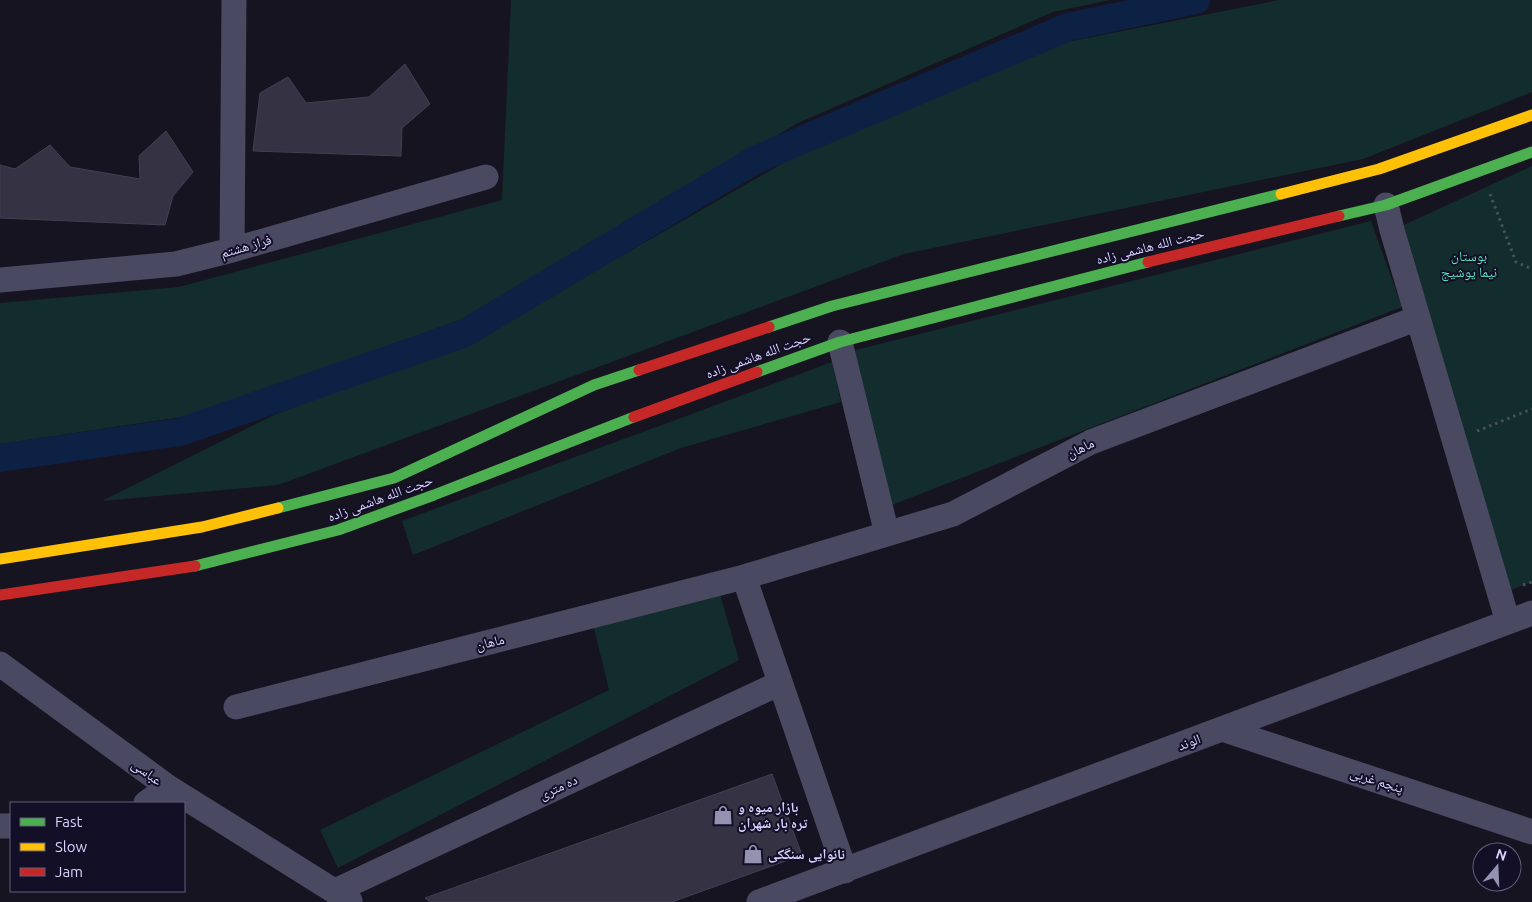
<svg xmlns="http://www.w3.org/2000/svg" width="1532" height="902" font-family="Ubuntu,'Noto Naskh Arabic',sans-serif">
<rect width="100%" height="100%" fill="#161421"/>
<path fill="#132c2d" d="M511 0H1110L1053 12 798 123 474 315 195 415 0 444V303L179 287 502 200Z
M1279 0H1532V92L1363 159 904 254 278 485 102 501 274 415 492 330 806 150 1061 43Z
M1532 166V582L1500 594 1395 229Z
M1371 221 1402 307 879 510 848 352Z
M832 362 841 402 681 448 413 555 402 521Z
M717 584 739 660 338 868 320 830 609 690 591 616Z"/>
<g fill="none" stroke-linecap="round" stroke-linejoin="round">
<path stroke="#0d2144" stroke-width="28" d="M0 458 180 432 463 334 755 160 1068 27 1196 0"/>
</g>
<path fill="#343243" stroke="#433f54" d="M405 64 430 104 402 128 401 156 253 151 260 93 288 77 306 103 369 97Z
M166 131 193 172 173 196 165 225 0 218V165L15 169 50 145 70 167 140 179 139 156Z
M772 774 802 855 672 902H430L425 898Z"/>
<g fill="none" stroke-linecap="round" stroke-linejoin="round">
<path stroke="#44505f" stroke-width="3" stroke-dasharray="2.5 4" stroke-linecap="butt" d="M1490 194 1516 262 1532 269
M1477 431 1532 409
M1523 585 1532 582"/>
<path stroke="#4a4962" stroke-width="25" d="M1386 205 1392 230 1508 622
M232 250 234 0
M0 280 176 264 232 250 486 177
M840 342 887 534
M744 577 953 514 1091 442 1418 318
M0 664 168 787 350 901
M236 707 744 577 845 871
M1222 729 1532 832
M146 803 168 787
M0 826H11
M335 891 780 683
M759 902 1532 613"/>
<path stroke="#4caf50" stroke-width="11" d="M1339 216 1386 205 1532 152
M769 327 832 306 1281 194
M757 372 840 342 1148 262
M278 508 394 478 594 385 639 370
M195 566 338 530 434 495 634 417"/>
<path stroke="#ffc107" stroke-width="11" d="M1281 194 1379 169 1532 115
M0 559 202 527 278 508"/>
<path stroke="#c62828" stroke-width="11" d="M1148 262 1339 216
M639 370 769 327
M634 417 757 372
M0 595 195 566"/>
</g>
<defs>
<symbol id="shop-bare" viewBox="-9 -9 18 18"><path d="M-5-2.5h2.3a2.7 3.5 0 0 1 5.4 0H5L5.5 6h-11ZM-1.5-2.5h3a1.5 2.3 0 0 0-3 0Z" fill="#9591b1" stroke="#130f26" stroke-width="2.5" paint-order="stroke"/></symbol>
</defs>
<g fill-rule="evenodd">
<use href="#shop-bare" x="709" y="801" width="28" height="28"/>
<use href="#shop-bare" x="739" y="840" width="28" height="28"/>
</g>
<g text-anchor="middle" stroke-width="4" stroke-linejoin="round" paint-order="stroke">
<g font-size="14" fill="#d9d4ff" stroke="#130f26">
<text transform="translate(246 246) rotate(-16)" y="5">فراز هشتم</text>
<text transform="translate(1150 246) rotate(-14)" y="5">حجت الله هاشمی زاده</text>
<text transform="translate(758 355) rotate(-20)" y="5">حجت الله هاشمی زاده</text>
<text transform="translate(1080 448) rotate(-26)" y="5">ماهان</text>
<text transform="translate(380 498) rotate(-20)" y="5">حجت الله هاشمی زاده</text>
<text transform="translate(490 642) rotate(-14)" y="5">ماهان</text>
<text transform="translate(1189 742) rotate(-21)" y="5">الوند</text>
<text transform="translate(147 772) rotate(36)" y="5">عباسی</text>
<text transform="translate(1377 780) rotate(18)" y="5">پنجم غربی</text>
<text transform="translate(558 787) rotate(-25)" y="5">ده متری</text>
</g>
<g font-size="14" fill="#5fe0c0" stroke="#130f26">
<text x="1469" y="261">بوستان<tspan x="1469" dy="16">نیما یوشیج</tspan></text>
</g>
<g font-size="14" font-weight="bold" fill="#d9d4ff" stroke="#130f26" text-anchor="start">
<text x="738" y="812">بازار میوه و<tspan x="738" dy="16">تره بار شهران</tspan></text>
<text x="768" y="859">نانوایی سنگکی</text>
</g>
</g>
<rect x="10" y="802" width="175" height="90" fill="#130f26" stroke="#625e7d"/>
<rect x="20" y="818" width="25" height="8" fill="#4caf50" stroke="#625e7d"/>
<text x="55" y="827" font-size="15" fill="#d9d4ff">Fast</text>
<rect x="20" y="843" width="25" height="8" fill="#ffc107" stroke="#625e7d"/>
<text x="55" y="852" font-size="15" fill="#d9d4ff">Slow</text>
<rect x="20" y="868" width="25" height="8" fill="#c62828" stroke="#625e7d"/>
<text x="55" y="877" font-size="15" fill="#d9d4ff">Jam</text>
<g transform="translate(1497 867) rotate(19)"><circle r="24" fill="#130f26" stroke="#625e7d"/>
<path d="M0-4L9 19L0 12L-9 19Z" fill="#9591b1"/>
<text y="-8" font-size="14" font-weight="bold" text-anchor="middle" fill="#d9d4ff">N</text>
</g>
</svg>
